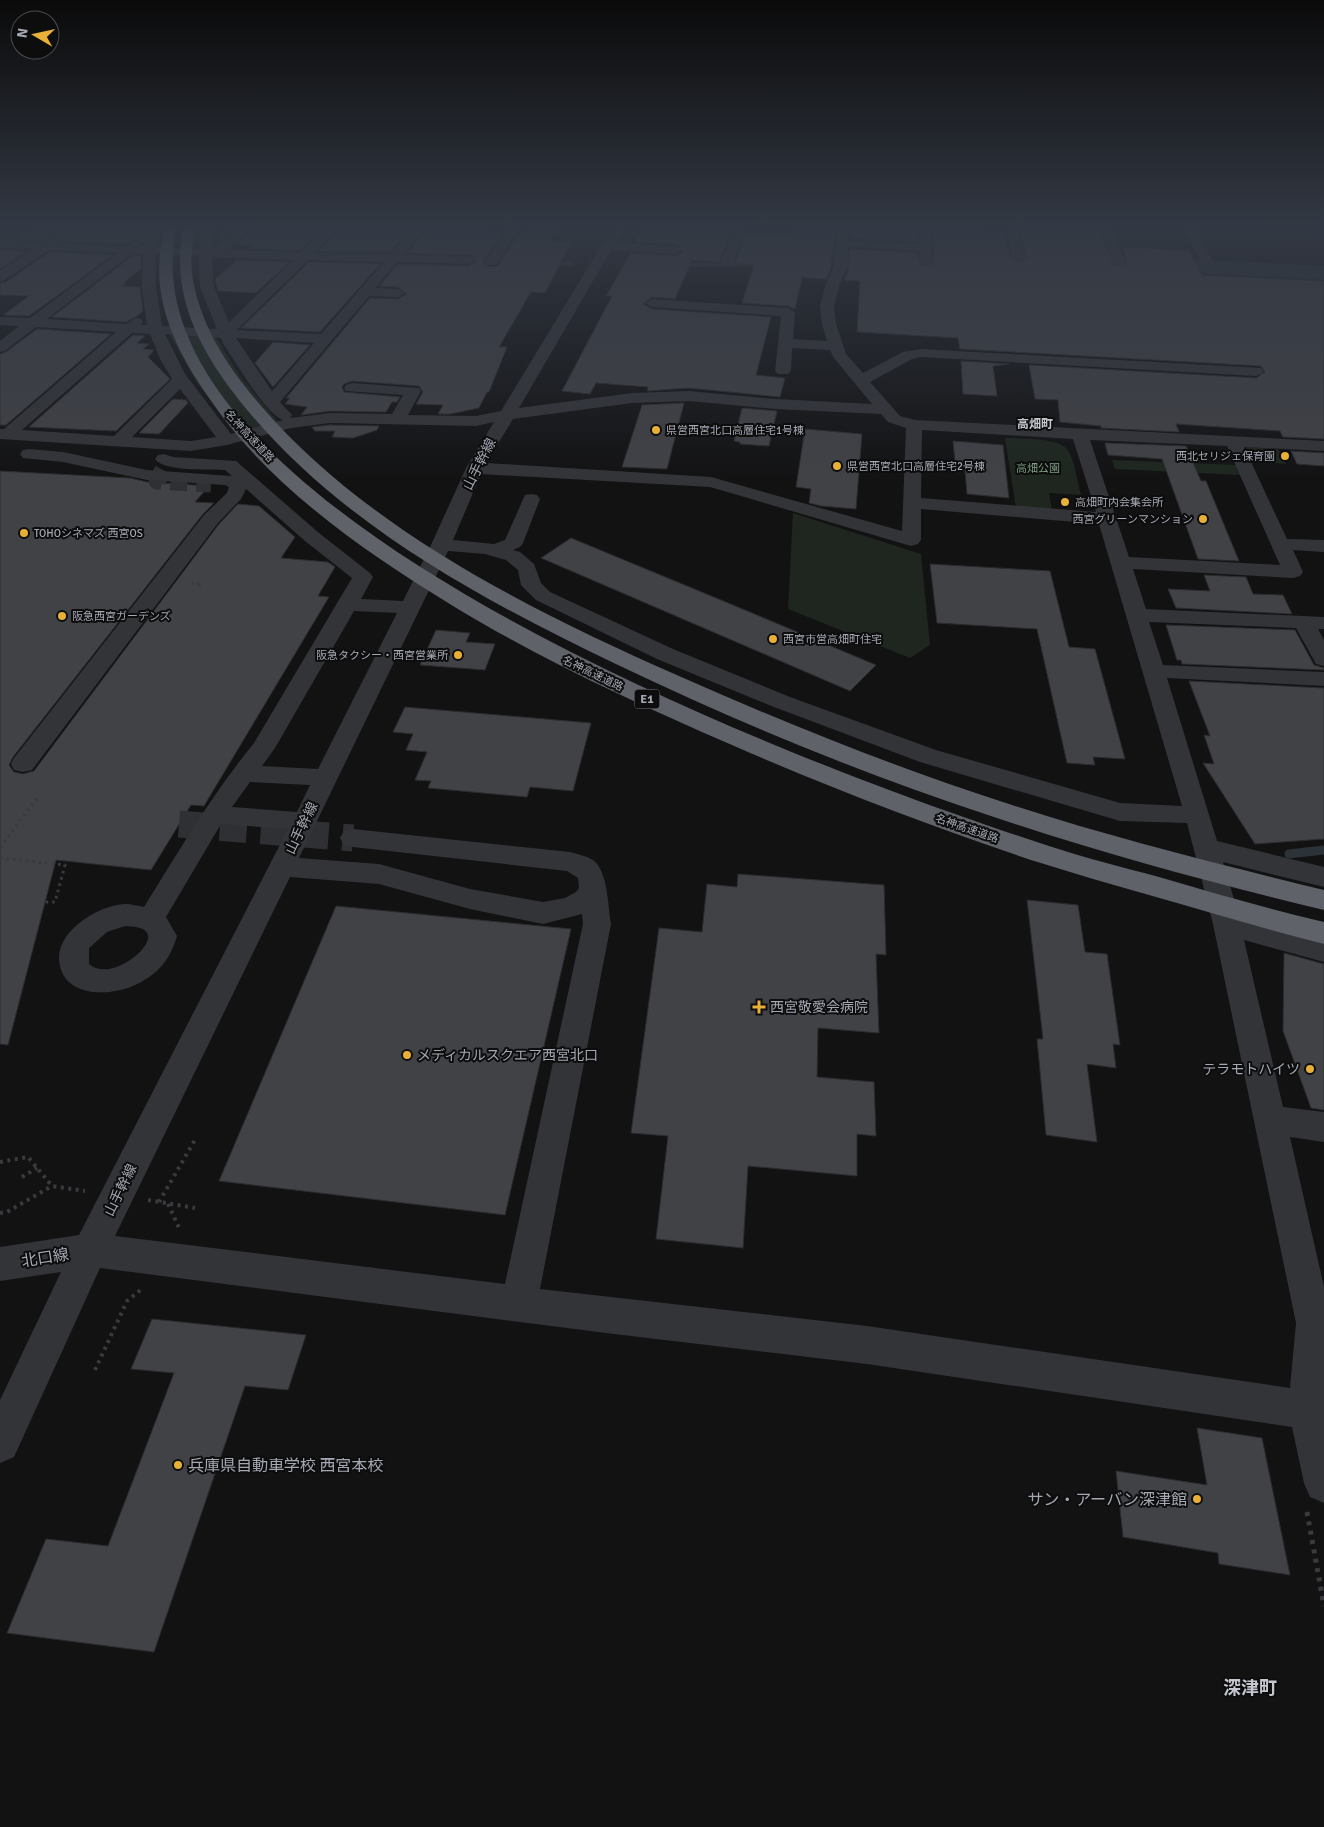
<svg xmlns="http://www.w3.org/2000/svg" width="1324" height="1827" font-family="Signika,'Noto Sans JP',sans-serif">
<rect width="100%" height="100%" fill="#121213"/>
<path fill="#1e261f" d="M169 334 215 336 240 376 279 423 239 435 197 383Z
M1005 438C1019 439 1058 437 1067 449 1075 460 1077 481 1081 495L1049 493 1052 510 1016 508Z
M1246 447 1278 449 1286 464 1253 461Z
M1112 460 1236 465 1240 475 1115 469Z
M793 513 921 554 930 645 910 658 788 609Z"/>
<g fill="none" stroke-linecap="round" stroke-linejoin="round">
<path stroke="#2b3238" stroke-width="4.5" d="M431 257 513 260
M548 262 572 264
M680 265 757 264"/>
<path stroke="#2b3238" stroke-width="9" d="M1289 854 1324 850"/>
<path fill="#2b3238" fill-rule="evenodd" d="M1012 253 1130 256 1324 266V280L1130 270 1012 267 941 271 848 270 839 268 836 263 839 258 848 256 941 257Z"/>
</g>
<path fill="#414246" stroke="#2c2c2f" d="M41 225H66L42 240 19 239Z
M85 225H111L148 227 143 243 135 239 127 244 64 241Z
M222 225H239L222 240Z
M257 225H327L300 250 250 249 254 245 237 244Z
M344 225H414L389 252 319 251Z
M430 225H477L473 230 503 231 483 261 486 267 498 266 520 232 528 233 533 225 558 227 550 241 571 243 545 293 531 292 499 347H507L489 392H487L479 408 450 414H438L443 405 416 404 423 392 419 386 352 381 344 384 342 387 344 392 400 397 397 402H392L386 412 330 411 301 415 307 407 285 404 290 398H286L370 298 398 299 407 294 398 287 379 286 398 264 469 266 476 262 474 255 407 253Z
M645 225H734L719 262 692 260 675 299 652 297 643 304 652 309 771 317 756 375 785 378 780 397 688 388 647 391 648 387 596 383 590 394 562 391 612 296H606L631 253 676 256 684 251 676 244 636 242Z
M792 225 835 226 831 268 826 279 802 277 795 309 788 306 742 303 754 265 735 263 746 234H792Z
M899 225H917V242L850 238 851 227 899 229Z
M933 225H966L968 230 1004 231 1010 256 1018 262 1023 261 1026 257 1020 232H1024L1021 225H1097L1114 265 1126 264 1127 259 1122 247 1189 251 1202 275 1324 281V439L1283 437 1280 431 1176 424 1179 432 1101 428V426L1060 422 1058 400 1035 399 1029 365 1256 378 1265 372 1261 366 960 349 958 338 857 332 860 281 844 280 849 269 850 249 917 253 920 264 931 265 934 260Z
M2 250 27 251 0 269V251Z
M50 252 113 255 29 316 3 315 29 296 0 295V283L6 282Z
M134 255 141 256V269L123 283H127L122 286 140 287 143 311 137 316 126 322 52 317Z
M237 260 289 262 256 293 218 291 215 279Z
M309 262 380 264 320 332 241 328Z
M37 329 111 334 6 425H0V354L6 352Z
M133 335 145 336 137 343 149 344 143 349 154 350 148 357 170 379 116 431 29 427Z
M273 342 310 345 273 387 255 363Z
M961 361 1009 364 993 366 997 396 963 394Z
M173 399 186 400 188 403 159 434 139 433Z
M684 403 667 469 622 467 642 405Z
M742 408 777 411 769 446 740 444V442L734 441Z
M330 425 379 426 377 430 353 438 332 437 335 431H315L312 427Z
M805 429 862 434 856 509 821 506 809 503 811 489 796 487Z
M953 441 1003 445 1009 498 967 494 965 471H956Z
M1105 443 1186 446 1201 481H1206L1239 561 1198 559 1162 459 1108 455Z
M1291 451 1324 453V466L1297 464Z
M0 471 130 478 147 482 209 486 195 502 214 503 203 514 13 757 9 765 14 772 23 774 34 771 219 524 238 504 259 506 295 537 281 558 328 562 335 567 318 596 329 597 204 806 191 805 151 870 56 860 8 1045 0 1044Z
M571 538 733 605 876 665 850 691 541 558Z
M930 564 1050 571 1069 647 1095 649 1125 759 1093 757 1095 765 1067 763 1037 629 937 623Z
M1204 575 1246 577 1253 594 1283 595 1292 614 1176 608 1168 589 1210 591Z
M1166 625 1295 630 1314 665 1324 668V670L1182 664 1181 660H1177Z
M436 630 470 633 466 642 495 644 485 670 420 665Z
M1189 681 1324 688V839L1255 844 1203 763 1214 764 1204 735 1210 736Z
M405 707 591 723 573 791 530 787 527 797 428 788 431 781 415 780 427 752 406 750 413 734 393 732Z
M738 874 884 885 886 955 876 954 879 1033 818 1028 817 1077 874 1082 876 1136 857 1134V1176L748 1166 743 1248 656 1239 668 1136 631 1133 659 928 702 932 707 884 737 887Z
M1027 900 1078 905 1085 952 1107 954 1120 1045 1113 1044 1116 1068 1087 1064 1097 1142 1046 1135 1037 1039H1043Z
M336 906 571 929 505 1215 219 1181Z
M1284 953 1324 964V1110L1311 1108 1283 1031Z
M152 1319 306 1335 288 1390 245 1386 154 1652 7 1633 46 1539 108 1546 174 1373 131 1369Z
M1197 1428 1262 1438 1290 1575 1219 1564 1218 1553 1123 1537 1116 1471 1207 1485Z"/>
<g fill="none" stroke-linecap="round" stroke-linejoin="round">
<path stroke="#2f3033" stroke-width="17" stroke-dasharray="17 9" stroke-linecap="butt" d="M163 470 157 481 211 484"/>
<path stroke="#2f3033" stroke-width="27" stroke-dasharray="27 14" stroke-linecap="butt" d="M179 824 353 838"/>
<path stroke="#393b3f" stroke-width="2.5" stroke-dasharray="2 3" stroke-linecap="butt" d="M192 583 201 584 197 589"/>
<path stroke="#393b3f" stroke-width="3" stroke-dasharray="2.5 4" stroke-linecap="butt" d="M0 847 39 796
M0 858 65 865 55 902H45"/>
<path stroke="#393b3f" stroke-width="4" stroke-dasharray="3 4.5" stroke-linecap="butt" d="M0 1162 28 1157 52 1186 85 1191
M22 1177 37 1168
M148 1200 195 1208
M159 1202 196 1138
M168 1204 180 1230
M0 1213 7 1212 52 1186
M95 1370 127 1301 143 1288"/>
<path stroke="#393b3f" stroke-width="5" stroke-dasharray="4 5.5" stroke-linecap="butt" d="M1307 1512 1324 1606"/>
<path fill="#333438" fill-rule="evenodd" d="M69 225H83L59 243 127 246 136 241 144 246 150 225H162L156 247 199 249 202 225H214L212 249H214L242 225H255L228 250 301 252 329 225H342L315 253 390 254 416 225H428L403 255 474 257 475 260 469 264 397 262 375 288 398 289 405 293 398 297 369 296 280 402 292 415 290 418 330 413 392 414 403 395 346 391 344 388 346 385 352 383 419 388 421 391 408 415 476 416 501 411 601 246 618 225H630L616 243 676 246 682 250 676 254 611 250 519 408 632 393 689 391 776 399 872 404 834 358 830 350 792 348 791 371 788 374H778L775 371 781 316 652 307 645 303 652 299 788 308 795 312 793 339 827 341 822 324 820 306 826 283 833 269 837 225H849L848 240 919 244V225H931L932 260 931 263H921L919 251 848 247 847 269 840 283 834 306 836 324 846 354 863 373 903 352 921 349 1261 368 1264 371 1261 374 1256 376 921 357 912 359 870 382 900 416 915 420 1324 441V451L1244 447 1287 539 1324 540V552L1293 550 1303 572 1300 576 1293 578 1133 569 1146 609 1324 617V629H1318L1324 640V666L1316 664 1296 628 1149 622 1163 665 1324 672V686L1167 678 1217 841 1324 867V887L1223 862 1239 916 1324 940V962L1244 940 1283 1107 1324 1112V1142L1290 1137 1324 1287V1503L1310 1497 1304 1483 1292 1427 867 1364 614 1334 100 1268 14 1457 0 1463V1400L61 1272 0 1281V1247L79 1235 288 829 221 824 166 917 177 936C170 961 156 976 133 986 107 997 61 997 59 959 58 930 99 905 125 904 131 904 138 906 144 907 179 851 212 794 254 743L352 578 305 541 246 489 241 499 218 523 32 770 23 772 14 770 11 764 14 758 204 515 227 493 229 487 225 485 147 480 63 462 23 458 20 454 23 450 29 449 63 452 147 470 232 476 225 470C209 469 164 472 155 459L158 455 164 454 173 457 236 461 319 533 370 573 373 577 361 599 403 601 431 545 466 468 494 422 476 426 330 423 291 428 227 445 191 451 0 439V429H4L116 332 36 327 5 351 0 352V341L19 326 0 325V317L30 318 118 253 49 250 5 280 0 281V271L33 249 0 248V240L43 242ZM133 253 143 254 142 288 147 325H141L143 322 141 319 136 318 126 324 47 319ZM155 254 199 256 200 287 217 329 162 326 156 288ZM212 257 293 260 229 322 214 287ZM308 260 384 262 321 334 237 330ZM132 333 150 334 161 361 172 379 114 436 22 430ZM165 334 221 338 224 345C235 361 267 416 283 420L231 434 185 374ZM236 338 314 343 272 391ZM180 389 216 437 191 441 132 437ZM689 401 776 409 881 414 888 422 906 428 902 531 711 477 486 463 513 419 632 403ZM922 430 1073 439 1096 512 921 498ZM1090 440 1227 446 1280 565 1129 557ZM481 474 710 487 911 546 918 544 921 540V509L1099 524 1182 806 1120 803 936 750 790 697 673 649 550 592 541 583 534 564 520 552 513 550 520 547 523 543 540 499 537 495 531 494 525 495 505 540 494 544 453 540ZM448 551 485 554 506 560 518 570 521 585 536 600 657 659 774 707 920 762 1120 821 1187 823 1213 924 1296 1323 1290 1388 867 1326 540 1289 611 924C608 907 608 871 593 860 586 856 577 854 570 852L353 829 344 831 340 838 344 845 353 847 567 871 578 878 579 888 576 892 565 898 543 902 470 889 379 864 299 858ZM354 611 397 613 318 769 262 766 275 748ZM250 782 310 785 297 812 232 807ZM290 877 379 884 470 909 543 924 582 914 583 924 505 1284 115 1236ZM125 926C132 927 143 926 147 933 156 946 110 983 89 964V948L107 932Z
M510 225H522L496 265H486L485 262Z
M736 225H748L733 262 732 265H722L721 262Z
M1005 225H1017L1024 256 1023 259 1018 260 1012 256Z
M1099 225H1111L1125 260 1124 263H1114L1113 260Z
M1182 225H1194L1214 264 1213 267H1203Z"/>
<path fill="#5f6269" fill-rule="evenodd" d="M165 225H177C109 516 839 778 1049 846 1085 858 1122 867 1159 877 1214 893 1268 909 1324 922V944C1268 930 1212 913 1156 897 1114 885 1072 873 1031 860 930 826 830 788 732 745 637 704 542 660 453 606 362 550 267 485 207 395 170 341 148 290 165 225Z
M184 225H196C193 241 190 257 192 273 199 325 229 369 262 407 367 529 533 612 679 676 787 724 897 768 1009 804 1113 838 1218 864 1324 890V910C1212 883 1100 853 991 816 863 774 739 723 618 665 484 601 344 526 248 411 203 356 168 298 184 225Z"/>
</g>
<linearGradient id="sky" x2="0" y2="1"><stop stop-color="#0a0a0a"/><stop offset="0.47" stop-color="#333944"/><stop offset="1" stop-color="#333944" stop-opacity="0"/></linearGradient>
<rect width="1324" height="481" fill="url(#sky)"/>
<g fill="#e8b036" stroke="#0d0d0e" stroke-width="2">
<circle cx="656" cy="430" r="5"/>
<circle cx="1285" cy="456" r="5"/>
<circle cx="837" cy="466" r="5"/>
<circle cx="1065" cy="502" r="5"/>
<circle cx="1203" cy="519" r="5"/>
<circle cx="24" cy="533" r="5"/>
<circle cx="62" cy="616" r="5"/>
<circle cx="773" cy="639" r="5"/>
<circle cx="458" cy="655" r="5"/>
<path d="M756.5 999.5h5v5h5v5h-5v5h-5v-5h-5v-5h5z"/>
<circle cx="407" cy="1055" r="5"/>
<circle cx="1310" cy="1069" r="5"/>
<circle cx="178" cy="1465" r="5"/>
<circle cx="1197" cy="1499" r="5"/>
</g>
<g text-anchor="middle" stroke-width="4" stroke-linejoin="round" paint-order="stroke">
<g font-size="11" fill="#a4a8b3" stroke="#0d0d0e" text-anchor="start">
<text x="666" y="434">県営西宮北口高層住宅1号棟</text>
<text x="1275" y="460" text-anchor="end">西北セリジェ保育園</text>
<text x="847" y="470">県営西宮北口高層住宅2号棟</text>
<text x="1075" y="506">高畑町内会集会所</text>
<text x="1193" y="523" text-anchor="end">西宮グリーンマンション</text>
<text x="34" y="537">TOHOシネマズ 西宮OS</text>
<text x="72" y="620">阪急西宮ガーデンズ</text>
<text x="783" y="643">西宮市営高畑町住宅</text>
<text x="448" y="659" text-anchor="end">阪急タクシー・西宮営業所</text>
</g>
<g font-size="11" fill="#a4a8b3" stroke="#0d0d0e">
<text transform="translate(250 436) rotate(47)" y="4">名神高速道路</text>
<text transform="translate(593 673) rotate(26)" y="4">名神高速道路</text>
<text transform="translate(967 828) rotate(19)" y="4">名神高速道路</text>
</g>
<g font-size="11" fill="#7c9e7f" stroke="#0d0d0e">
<text x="1038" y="472">高畑公園</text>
</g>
<g font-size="12" font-weight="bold" fill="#c5c7d0" stroke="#0d0d0e">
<text x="1035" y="428">高畑町</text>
</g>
<rect fill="#0d0d0e" stroke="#777a82" stroke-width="1" x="634.5" y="689.5" width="25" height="19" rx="4"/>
<g font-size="12" font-weight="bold" fill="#a4a8b3">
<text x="647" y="703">E1</text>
</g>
<g font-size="14" fill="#a4a8b3" stroke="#0d0d0e">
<text transform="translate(479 464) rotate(-63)" y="5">山手幹線</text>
<text transform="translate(301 828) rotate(-64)" y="5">山手幹線</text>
<text transform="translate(120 1190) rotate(-64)" y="5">山手幹線</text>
</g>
<g font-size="14" fill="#a4a8b3" stroke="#0d0d0e" text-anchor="start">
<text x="770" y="1012">西宮敬愛会病院</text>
<text x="417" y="1060">メディカルスクエア西宮北口</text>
<text x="1300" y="1074" text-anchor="end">テラモトハイツ</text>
</g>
<g font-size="16" fill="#a4a8b3" stroke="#0d0d0e">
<text transform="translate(45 1257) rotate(-9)" y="6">北口線</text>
</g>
<g font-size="16" fill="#a4a8b3" stroke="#0d0d0e" text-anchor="start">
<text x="188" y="1471">兵庫県自動車学校 西宮本校</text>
<text x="1187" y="1505" text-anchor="end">サン・アーバン深津館</text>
</g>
<g font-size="18" font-weight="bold" fill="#c5c7d0" stroke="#0d0d0e">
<text x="1250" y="1694">深津町</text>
</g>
</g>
<g transform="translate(35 35) rotate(279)"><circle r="24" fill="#0d0d0e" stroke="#494b50"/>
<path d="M0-4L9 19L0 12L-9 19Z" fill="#e8b036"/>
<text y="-8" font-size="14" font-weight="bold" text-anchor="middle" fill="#a4a8b3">N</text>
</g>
</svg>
